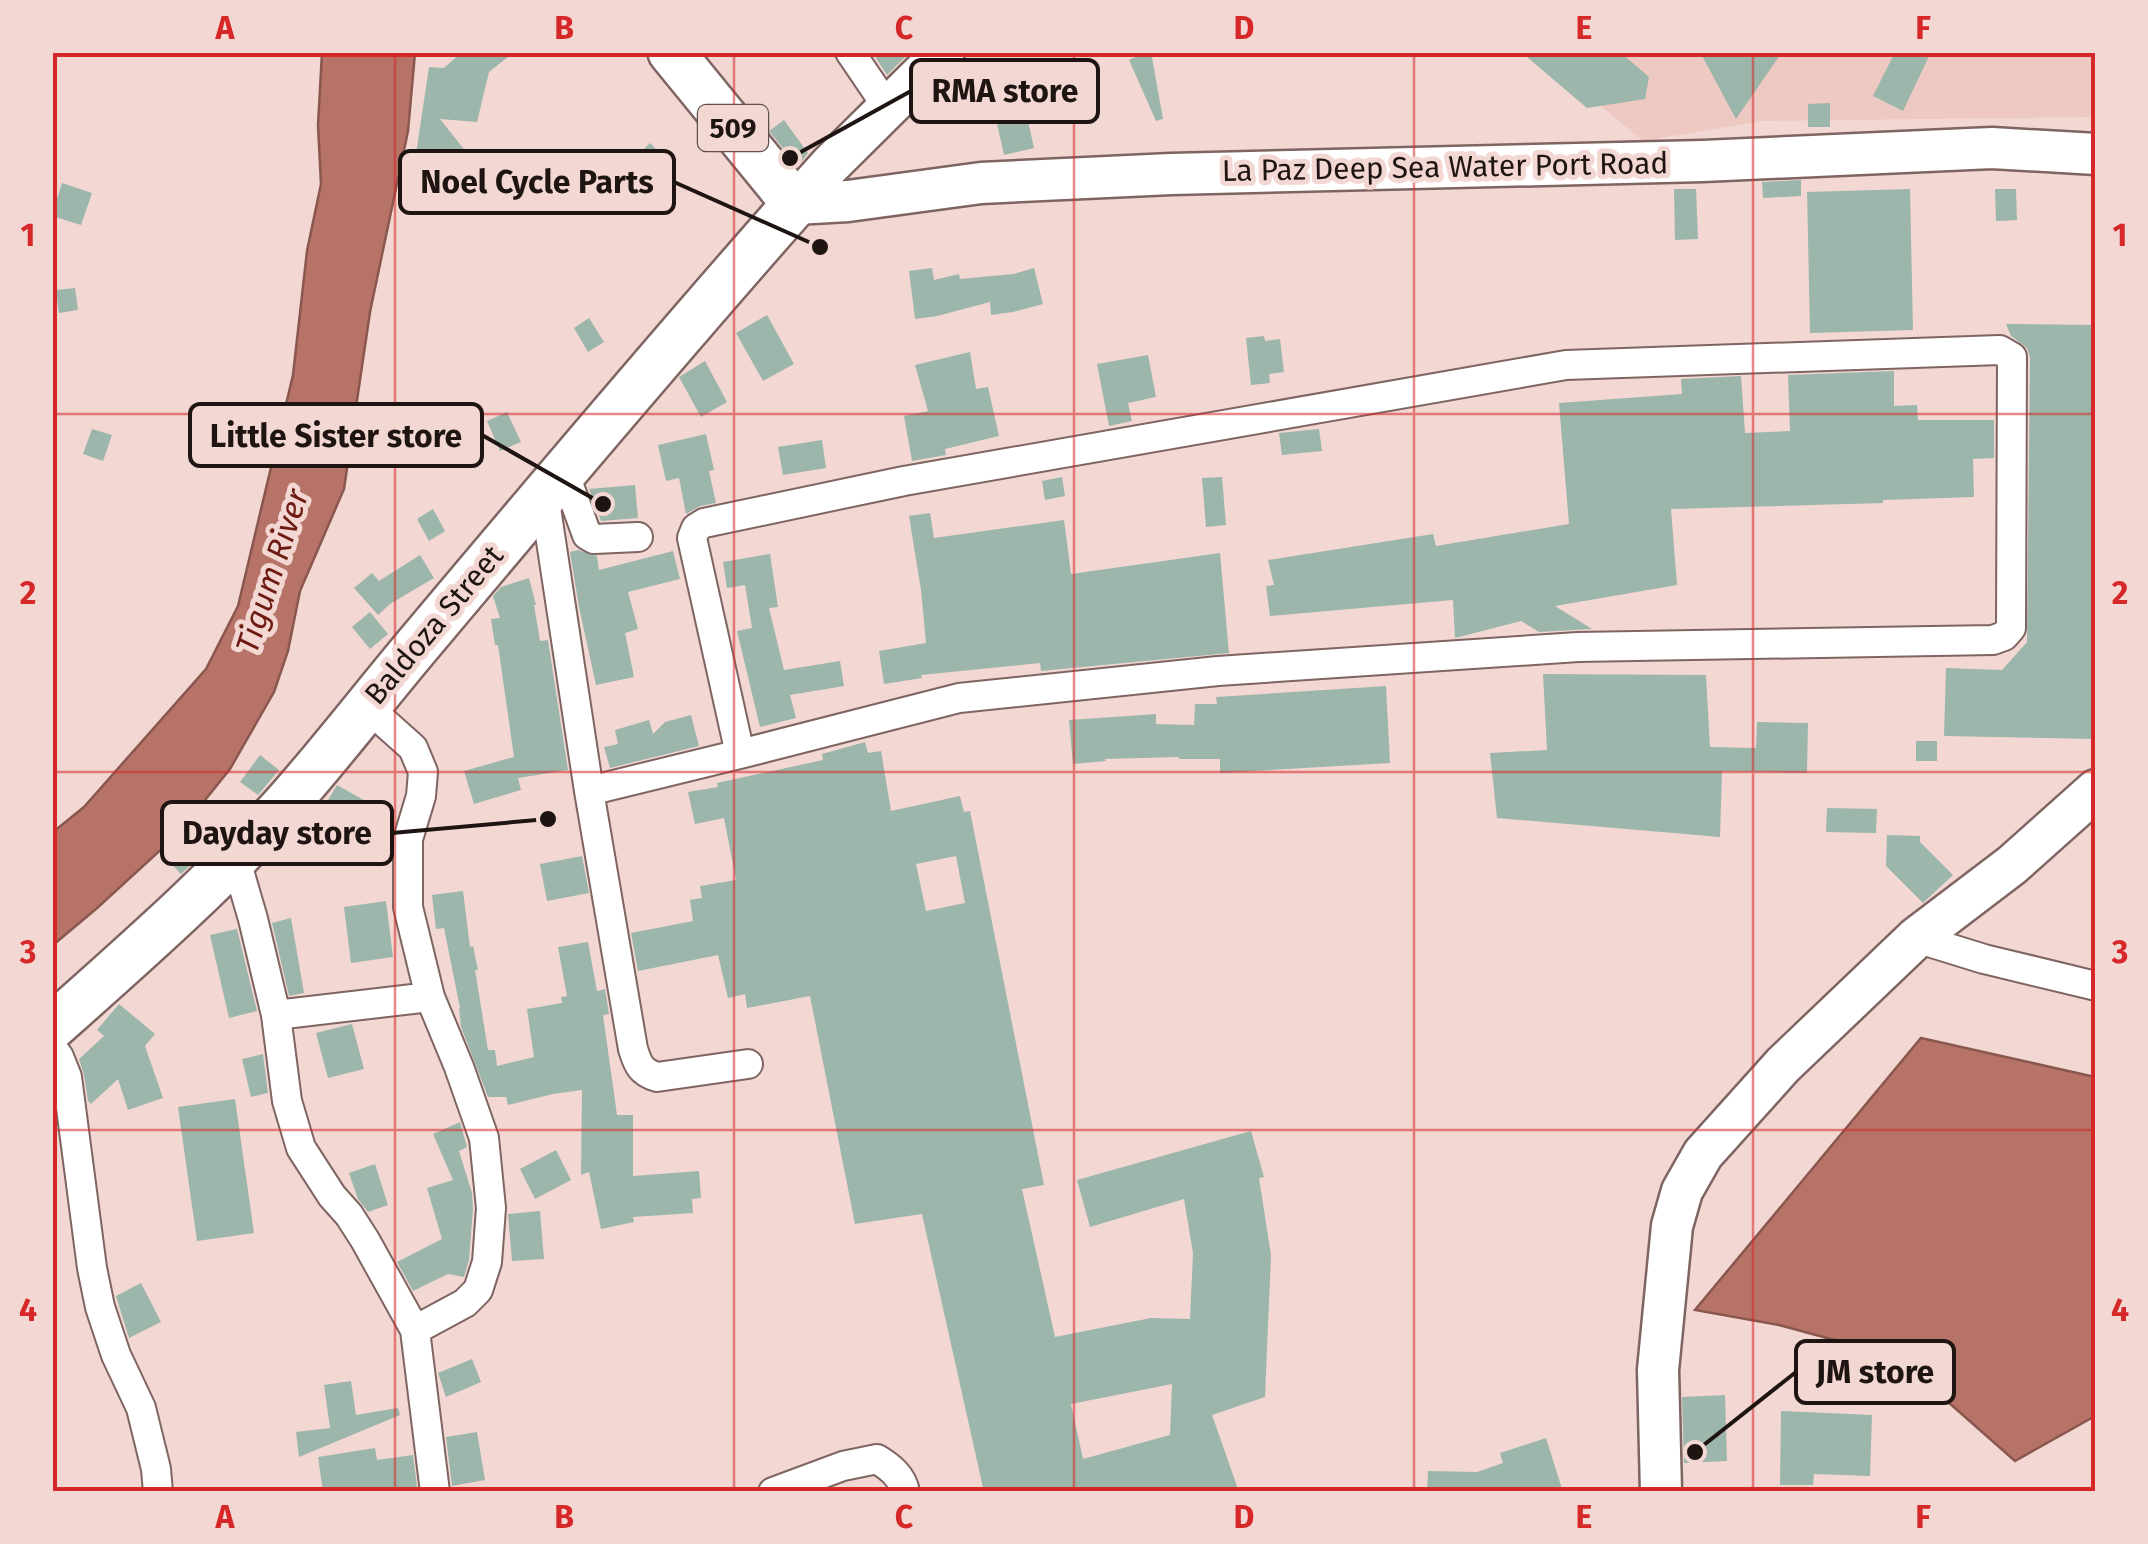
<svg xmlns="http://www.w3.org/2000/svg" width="2148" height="1544" font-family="'Fira Sans',sans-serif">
<rect width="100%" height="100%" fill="#f3d7d2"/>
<path fill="#edc9c2" d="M1537 53H2095V117L1762 121 1643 141Z"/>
<path fill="#b77368" stroke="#89574e" stroke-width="2.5" d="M322 53H415L408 131 370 312 344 489 300 591 288 651 274 692 230 769 177 835 96 909 53 945V832L84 807 206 669 238 606 293 375 307 251 321 184 318 125Z
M1921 1038 2095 1077V1416L2015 1461 1897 1357 1779 1325 1695 1310Z"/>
<path fill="#9cb6ac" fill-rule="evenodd" d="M462 52H514L489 72 477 122 440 119 478 167 459 182 450 171 413 174 429 67 444 68Z
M872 52H910L887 75Z
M1147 52H1151L1163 119 1156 121 1129 60Z
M1521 52H1620L1649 77 1645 99 1587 108Z
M1700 52H1782L1736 119Z
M1895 52H1931L1903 111 1873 96Z
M1018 76 1034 148 1004 155 988 83Z
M1830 103V127H1808V104Z
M784 120 808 153 798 166 769 131Z
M650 143 676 170 658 188 632 161Z
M1801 180V196L1763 198 1762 182Z
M62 183 92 193 81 225 52 216Z
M1674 189H1696L1698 239 1675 240Z
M1910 189 1913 330 1810 333 1807 192Z
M1995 189H2016L2017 220 1996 221Z
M932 268 934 280 959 274 960 279 1013 274 1034 268 1043 304 1013 312 991 315 990 302 937 316 915 319 909 271Z
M75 288 78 310 59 313 56 290Z
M767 315 794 364 763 381 736 333Z
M589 318 604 342 588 352 574 328Z
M2006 324 2096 325V739L1944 736 1946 668 2002 670 2027 642 2030 357 2027 348 2011 336Z
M1264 336 1265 341 1280 339 1284 372 1269 374 1270 383 1251 385 1246 338Z
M970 352 976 389 988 387 999 436 945 449 946 455 912 461 904 416 928 411 915 365Z
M1148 355 1156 397 1128 403 1132 421 1109 426 1097 364Z
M705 361 727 402 701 417 679 377Z
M1894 371V406L1917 405 1918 420H1994V458L1973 459 1974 497 1883 500V503L1671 509 1677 585 1555 606 1592 629 1539 632 1521 621 1455 638 1453 600 1270 616 1266 586 1274 585 1268 560 1433 534 1436 546 1569 524 1559 403 1682 394 1681 379 1741 376 1745 433 1790 431 1788 375Z
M507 412 521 442 500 451 487 421Z
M92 429 112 435 103 461 83 454Z
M1319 429 1322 451 1282 455 1279 433Z
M706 434 714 470 709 471 716 503 700 506 686 514 679 478 666 481 658 445Z
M822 440 826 468 783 475 778 447Z
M1062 477 1065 496 1045 500 1042 481Z
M1222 477 1226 525 1206 527 1202 478Z
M635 485 638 518 601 521 589 489Z
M433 509 445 531 429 541 417 519Z
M930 513 934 538 1064 520 1071 574 1220 553 1229 653 1041 671 1040 663 921 675 922 678 884 684 879 651 926 643 921 590 909 516Z
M578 550 597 556 599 570 673 551 680 579 628 592 638 629 625 633 634 677 596 685 579 607 570 552Z
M770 554 778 607 769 608 784 670 840 661 844 686 790 695 796 718 760 727 737 631 752 628 745 585 727 588 723 562Z
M420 555 434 578 390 604 378 615 354 588 372 573 379 581Z
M529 578 536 605H534L540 641 548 640 568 770 518 778 521 790 474 804 464 771 514 757 498 645H495L491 619 500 618 493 596 501 587Z
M370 612 388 634 370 649 352 627Z
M1543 674 1706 675 1710 747 1756 748 1757 722 1808 723 1807 773 1722 771 1720 837 1497 818 1490 753 1547 750Z
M1386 686 1390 763 1220 773V759H1179V757L1105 759 1106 761 1073 764 1069 720 1156 714V724L1194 725 1195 704H1217L1216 697Z
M691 715 699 746 610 768 604 747 618 744 615 730 649 720 653 734 665 722Z
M1916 741H1937V761H1916Z
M865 742 868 753 881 751 891 811 960 796 964 812 970 811 1044 1185 1022 1189 1055 1337 1151 1318 1190 1319 1193 1253 1184 1199 1090 1227 1077 1180 1251 1131 1264 1177 1259 1178 1271 1255 1265 1397 1212 1415 1239 1492H984L922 1214 855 1224 810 996 747 1008 745 994 728 998 718 955 638 971 631 933 693 921 690 900 702 898 700 886 736 880 724 818 695 824 688 792 718 787 717 783 823 760 822 754ZM956 856 965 903 926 911 916 864ZM1172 1384 1170 1435 1083 1459 1071 1404Z
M260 755 279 770 258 795 240 782Z
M337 785 376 807 359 838 319 815Z
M1827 808 1877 809 1876 833 1826 832Z
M1887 835 1920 836V842L1953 875 1923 903 1886 866Z
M181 844 196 860 181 874 166 858Z
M582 856 589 893 547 901 540 864Z
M463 891 470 947 473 946 478 970H475L488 1050H495L497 1066 534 1057 527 1009 562 1003 561 997 567 996 558 947 588 942 597 991 605 989 609 1014 603 1015 617 1115H633V1176L699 1171 701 1198 692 1199 693 1213 633 1217 634 1222 601 1229 589 1172 581 1175 582 1090 553 1094 508 1105 506 1097H488L461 1027 459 1008H460L444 928 436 929 432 895Z
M386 901 393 957 351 963 344 907Z
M291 918 304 993 289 996 272 923Z
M237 929 257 1011 229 1018 210 935Z
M119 1004 155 1034 145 1046 163 1098 128 1110 118 1079 91 1104 88 1101 84 1075 79 1059 104 1036 97 1030Z
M352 1024 364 1069 328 1078 316 1033Z
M263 1054 268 1093 251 1097 242 1059Z
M235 1099 254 1233 197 1241 178 1107Z
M460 1122 467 1147 459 1151 472 1193 473 1208 469 1260 464 1277 448 1274 413 1291 397 1262 442 1239 427 1188 453 1180 433 1134Z
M556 1150 571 1180 535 1199 520 1169Z
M375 1164 388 1205 368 1212 358 1199 349 1173Z
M540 1211 544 1259 512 1261 508 1214Z
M141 1283 161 1322 129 1338 116 1296Z
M472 1359 481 1382 446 1397 438 1373Z
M351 1381 356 1415 398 1408 400 1415 299 1457 296 1432 330 1428 324 1385Z
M1725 1395 1727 1461 1684 1463 1682 1397Z
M1781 1411 1872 1415 1870 1476 1814 1474 1813 1485H1780Z
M477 1432 485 1480 452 1486 446 1437Z
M1546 1438 1563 1492H1427L1428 1471 1477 1472 1503 1463 1500 1453Z
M375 1448 377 1460 413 1455 417 1487 388 1492H323L318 1457Z"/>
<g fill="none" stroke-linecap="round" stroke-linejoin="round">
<defs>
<path id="street" d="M850 52 888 108
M2000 350 2012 357 2011 628 2004 636 1993 640 1578 647 1218 671 959 698 740 754 692 538 696 528 704 523 904 481 1566 365Z
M564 472 587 535 594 539 638 537
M544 495 589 791 633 1049C638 1065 641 1072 657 1077L748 1064
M366 706 413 748 423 772 421 796 408 839V907L430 997 459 1067 484 1138 491 1208 487 1262 478 1290 465 1303 415 1330
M589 791 740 754
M235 857 253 919 276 1015 287 1101 301 1148 332 1196 349 1215 365 1240 415 1330 435 1492
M1916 938 1984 959 2096 986
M276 1015 430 997
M52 1047 59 1057 67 1077 92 1268 100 1307 116 1355 141 1408 156 1469 158 1492
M773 1492 843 1466 877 1459C890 1467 902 1476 905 1492"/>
<path id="secondary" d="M795 204 848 201 981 183 1171 174 1703 161 1992 148 2096 154
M795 204 830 165 944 52
M1661 1492 1658 1370 1672 1226 1682 1191 1703 1154 1783 1065 1916 938 2012 865 2096 790"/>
<path id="primary" d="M52 1027C134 954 220 879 292 797 335 748 375 696 417 646 542 497 667 349 795 204L671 52"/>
</defs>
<use href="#street" stroke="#7e6561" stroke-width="32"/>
<use href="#secondary" stroke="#7e6561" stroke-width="45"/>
<use href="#primary" stroke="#7e6561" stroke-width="50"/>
<use href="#street" stroke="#fff" stroke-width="28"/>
<use href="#secondary" stroke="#fff" stroke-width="40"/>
<use href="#primary" stroke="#fff" stroke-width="45"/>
</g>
<path fill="none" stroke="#d62828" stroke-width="2.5" stroke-opacity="0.55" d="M395 52V1492M734 52V1492M1074 52V1492M1414 52V1492M1753 52V1492M52 414H2096M52 772H2096M52 1130H2096"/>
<g text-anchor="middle" stroke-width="10" stroke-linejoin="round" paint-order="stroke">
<rect fill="#f3d7d2" stroke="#5e4f4c" stroke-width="2.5" x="698" y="105" width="70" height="46" rx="8"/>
<g font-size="28" font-weight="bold" fill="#1e1513">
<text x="733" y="138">509</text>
</g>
<g font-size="30" fill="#1e1513" stroke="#f3d7d2">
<text transform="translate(1445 167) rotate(-1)" y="10">La Paz Deep Sea Water Port Road</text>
<text transform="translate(434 625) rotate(-50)" y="10">Baldoza Street</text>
</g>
<g font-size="32" font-style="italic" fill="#6d1a12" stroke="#f3d7d2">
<text transform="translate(272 571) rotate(-72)" y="11">Tigum River</text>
</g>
</g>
<path fill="none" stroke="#1e1513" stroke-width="4" d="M790 158L911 91M820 247L674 182M603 504L482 435M548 819L392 833M1695 1452L1796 1372"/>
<g fill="#1e1513" stroke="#f3d7d2" stroke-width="4">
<circle cx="790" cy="158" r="10"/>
<circle cx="820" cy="247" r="10"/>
<circle cx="603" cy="504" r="10"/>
<circle cx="548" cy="819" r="10"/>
<circle cx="1695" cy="1452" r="10"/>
</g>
<g fill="#f3d7d2" stroke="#1e1513" stroke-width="4">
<rect x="911" y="60" width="187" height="62" rx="10"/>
<rect x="400" y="151" width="274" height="62" rx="10"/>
<rect x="190" y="404" width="292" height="62" rx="10"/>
<rect x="162" y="802" width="230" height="62" rx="10"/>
<rect x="1796" y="1341" width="158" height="62" rx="10"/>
</g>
<g font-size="32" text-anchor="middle" font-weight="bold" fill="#1e1513">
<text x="1005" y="102">RMA store</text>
<text x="537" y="193">Noel Cycle Parts</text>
<text x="336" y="447">Little Sister store</text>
<text x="277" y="844">Dayday store</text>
<text x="1875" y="1383">JM store</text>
</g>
<rect width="2148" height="1544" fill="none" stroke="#f3d7d2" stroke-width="110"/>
<rect x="55" y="55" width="2038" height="1434" fill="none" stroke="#d62828" stroke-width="4"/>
<g font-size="32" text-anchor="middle" font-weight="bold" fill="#d62828">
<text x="225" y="39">A</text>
<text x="564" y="39">B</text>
<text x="904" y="39">C</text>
<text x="1244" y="39">D</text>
<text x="1584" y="39">E</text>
<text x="1923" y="39">F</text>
<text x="28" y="246">1</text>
<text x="2120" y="246">1</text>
<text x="28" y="604">2</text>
<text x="2120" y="604">2</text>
<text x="28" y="963">3</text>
<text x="2120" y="963">3</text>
<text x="28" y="1321">4</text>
<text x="2120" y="1321">4</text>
<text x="225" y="1528">A</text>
<text x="564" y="1528">B</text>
<text x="904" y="1528">C</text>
<text x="1244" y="1528">D</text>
<text x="1584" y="1528">E</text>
<text x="1923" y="1528">F</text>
</g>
</svg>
